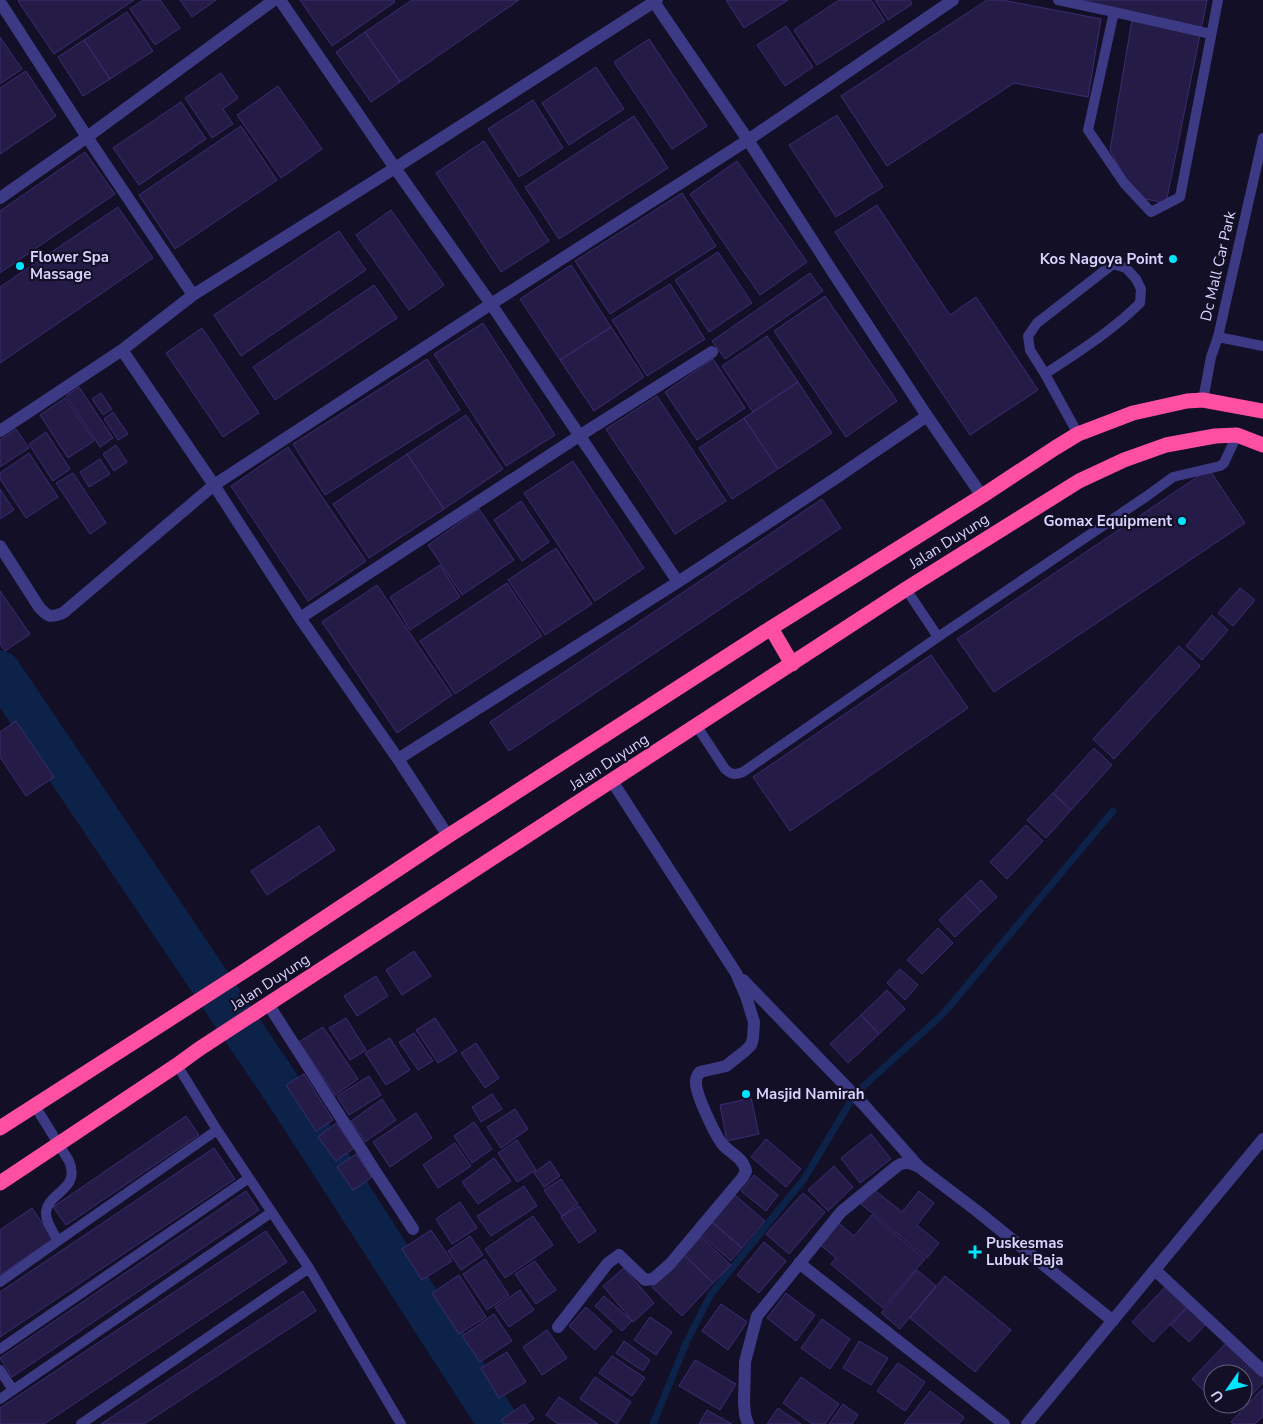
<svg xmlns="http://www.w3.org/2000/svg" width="1263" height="1424" font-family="'Nunito Sans',sans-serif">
<rect width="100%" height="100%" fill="#130f26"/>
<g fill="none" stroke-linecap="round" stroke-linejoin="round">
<path stroke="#0c2248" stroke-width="7" d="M653 1424 687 1341 711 1294 804 1179 855 1094 943 1014 1113 811"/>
<path stroke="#0c2248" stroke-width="41" d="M0 671 289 1099 499 1424"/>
</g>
<path fill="#241b47" stroke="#3b2d73" d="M20 0H134L54 54 18 1Z
M143 0H160L180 28 155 45 130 9Z
M180 0H216L192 17Z
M300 0H394L395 2 332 46Z
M412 0H519L400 82 365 32Z
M726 0H788L744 28Z
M839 0H871L885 21 817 65 794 30Z
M875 0H910L912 4 888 20Z
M987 0H1002L1101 19 1088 97 1014 83 887 166 841 96Z
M1054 0H1207L1166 203 1135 197 1110 150 1133 14Z
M127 12 153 51 110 79 84 40Z
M786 26 813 67 785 86 757 45Z
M365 32 400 82 371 102 336 52Z
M0 37 22 69 0 84Z
M649 39 707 126 672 149 614 62Z
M84 40 110 79 83 96 58 57Z
M596 67 624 109 569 145 542 103Z
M26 71 56 116 0 154V88Z
M221 73 238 98 223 109 233 124 212 138 185 98Z
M278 86 322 149 281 178 237 115Z
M533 100 563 148 519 177 488 129Z
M181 102 206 139 139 185 113 148Z
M837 115 883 187 836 217 789 145Z
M634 116 668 168 559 239 525 187Z
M241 126 277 180 175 249 139 195Z
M484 141 549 241 501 272 436 173Z
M85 152 115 194 0 273V211Z
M737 161 807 262 760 295 690 194Z
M682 193 716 246 610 314 575 261Z
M877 205 950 315 976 297 1038 390 970 435 835 232Z
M118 207 153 258 0 363V287Z
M391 210 444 285 409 310 356 235Z
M339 231 366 270 241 356 214 315Z
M718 252 752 303 709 332 675 280Z
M571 265 611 327 560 360 520 299Z
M810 273 823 291 725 359 712 341Z
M670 284 705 339 647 376 612 320Z
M374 285 397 318 275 400 253 367Z
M825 296 897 401 846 437 774 331Z
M483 323 555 435 506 466 434 354Z
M611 327 644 377 594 411 560 360Z
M202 328 259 413 223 437 166 353Z
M767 336 798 382 753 412 722 366Z
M427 359 460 410 325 495 293 444Z
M713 359 745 408 697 440 665 392Z
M798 382 832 433 778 469 744 418Z
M79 387 113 438 100 447 66 396Z
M101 393 112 409 103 415 92 399Z
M657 396 726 501 675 534 606 429Z
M65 398 94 441 68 458 40 415Z
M113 412 128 434 118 440 104 419Z
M466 415 503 469 444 509 407 454Z
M744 418 778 469 732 499 699 448Z
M16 429 29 448 0 467V440Z
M46 432 70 469 53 481 29 444Z
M116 445 127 462 114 471 103 454Z
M288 447 366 561 308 601 231 486Z
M29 453 58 497 26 518 0 479V473Z
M407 454 444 509 369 558 333 504Z
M100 459 110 474 89 487 80 472Z
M573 461 644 568 595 601 524 493Z
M1209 469 1245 523 994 692 957 639Z
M73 473 106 523 90 534 56 483Z
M0 489 14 510 0 519Z
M822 499 841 528 509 751 490 722Z
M521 501 549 542 522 561 494 520Z
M479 509 514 560 462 595 428 545Z
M556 548 592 604 545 635 508 580Z
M440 565 460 597 410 630 390 597Z
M507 583 542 636 455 694 420 641Z
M377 585 452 695 397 733 322 622Z
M1240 588 1255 600 1233 626 1218 613Z
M0 591 30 634 5 651 0 644Z
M1212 615 1228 630 1202 660 1186 646Z
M1179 646 1200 666 1114 759 1093 739Z
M931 655 968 708 790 831 753 777Z
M16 721 54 777 26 796 0 757V732Z
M1094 748 1112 765 1071 810 1053 793Z
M1053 793 1071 810 1046 838 1027 820Z
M1026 825 1043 841 1007 879 990 862Z
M319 826 335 850 267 895 251 871Z
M981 880 997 897 981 912 965 895Z
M965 895 981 912 955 937 939 920Z
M938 928 953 943 922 974 907 960Z
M414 951 431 976 402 995 386 970Z
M900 969 918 985 905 1000 887 983Z
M376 976 388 996 357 1016 344 996Z
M887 990 905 1009 879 1034 861 1015Z
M861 1015 879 1034 848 1063 830 1044Z
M346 1018 366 1050 350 1060 329 1028Z
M435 1018 457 1051 438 1063 416 1030Z
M323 1027 358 1079 335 1095 299 1042Z
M414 1033 433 1061 418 1070 399 1042Z
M390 1038 410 1070 386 1085 365 1053Z
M476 1043 499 1078 485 1088 461 1053Z
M304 1074 333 1120 316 1131 286 1085Z
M369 1076 381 1095 349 1115 337 1096Z
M492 1094 502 1109 481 1122 472 1107Z
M751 1098 759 1134 727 1141 720 1105Z
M382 1099 396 1120 365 1142 351 1121Z
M515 1109 528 1129 501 1148 487 1127Z
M416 1113 432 1138 390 1167 373 1142Z
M186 1116 199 1135 66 1225 53 1207Z
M474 1122 492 1149 472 1163 454 1136Z
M336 1123 354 1148 336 1161 318 1137Z
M871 1134 891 1159 860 1183 841 1158Z
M766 1139 801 1169 786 1187 751 1157Z
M517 1140 536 1170 517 1182 498 1153Z
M455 1143 471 1166 438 1188 423 1165Z
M214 1148 235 1179 0 1337V1292Z
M356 1154 372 1177 353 1190 337 1167Z
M494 1158 511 1181 478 1204 462 1182Z
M550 1161 560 1176 544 1187 534 1173Z
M834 1166 853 1187 828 1211 808 1190Z
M754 1175 778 1195 766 1211 741 1191Z
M561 1179 578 1204 562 1216 544 1190Z
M524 1186 537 1206 491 1236 477 1216Z
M873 1189 902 1212 919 1191 934 1203 917 1225 939 1243 927 1258 861 1204Z
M246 1191 259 1210 12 1377 0 1358Z
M803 1193 825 1212 789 1254 766 1234Z
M735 1195 765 1221 742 1248 712 1222Z
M460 1202 477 1228 452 1244 436 1219Z
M579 1206 596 1231 579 1243 561 1217Z
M32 1208 53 1239 0 1275V1230Z
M872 1215 925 1259 883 1308 831 1264 836 1258 818 1243 836 1221 854 1236Z
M533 1216 553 1245 505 1278 485 1249Z
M712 1222 742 1248 731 1261 701 1235Z
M431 1230 452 1261 422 1280 402 1249Z
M266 1231 287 1262 44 1424H0V1408Z
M470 1236 483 1255 461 1270 448 1251Z
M701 1237 731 1265 713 1283 684 1255Z
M764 1242 786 1261 759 1293 737 1275Z
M684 1255 713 1283 682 1316 652 1287Z
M485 1259 509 1295 487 1310 463 1274Z
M535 1261 556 1290 536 1304 515 1274Z
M624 1268 654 1303 633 1322 603 1286Z
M917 1270 936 1286 900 1329 881 1313Z
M459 1275 486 1317 459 1334 432 1293Z
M945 1276 1011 1330 975 1372 910 1318Z
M1169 1283 1190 1304 1153 1342 1132 1322Z
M520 1290 534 1310 509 1327 495 1307Z
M303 1291 316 1311 144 1424H101Z
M786 1293 815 1315 796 1341 767 1318Z
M604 1296 632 1321 622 1331 595 1306Z
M721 1304 747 1322 728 1350 702 1331Z
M1190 1305 1208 1322 1189 1342 1171 1325Z
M586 1307 612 1331 595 1350 569 1326Z
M494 1314 512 1341 480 1362 462 1336Z
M650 1317 672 1332 656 1355 634 1340Z
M822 1319 850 1339 830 1369 801 1348Z
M547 1330 567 1358 542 1375 523 1347Z
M624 1341 650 1360 643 1371 616 1353Z
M859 1341 888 1358 871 1385 843 1368Z
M1228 1341 1250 1362 1238 1374H1213V1400L1192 1379Z
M507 1352 526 1382 499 1398 481 1368Z
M612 1356 645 1378 632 1396 599 1373Z
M695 1360 736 1384 720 1410 679 1386Z
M898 1363 925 1382 905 1411 877 1391Z
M1251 1364 1263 1375V1383L1235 1413 1225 1404H1243V1374H1241Z
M595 1377 631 1402 617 1424 580 1399Z
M801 1377 839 1404 825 1424H812L783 1403Z
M1263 1388V1416L1255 1424H1233L1231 1422Z
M930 1391 964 1417 959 1424H904Z
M559 1397 598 1424H558L546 1415Z
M524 1404 534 1419 526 1424H504L501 1420Z
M843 1404 858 1415 852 1424H829Z
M778 1408 801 1424H767Z
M707 1410 732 1424H699Z"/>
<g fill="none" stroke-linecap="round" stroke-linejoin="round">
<path stroke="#3d3a85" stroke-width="10" d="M1058 0 1114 12 1088 130 1124 183 1151 212 1180 197 1218 0
M1114 12 1211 34
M1218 337 1263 346
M1045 374C1078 352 1112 331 1140 303L1141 289 1136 279 1126 268 1113 264 1037 323 1028 336 1030 350 1045 374 1078 434
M1203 400 1211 357 1218 337 1263 138
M906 589 938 637
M696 725 725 769C732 775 735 775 743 772L938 637 1147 496 1173 477 1220 466 1224 463 1237 435
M177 1065 217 1130 309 1268 401 1424
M58 1241 217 1130
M0 1282 58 1241C54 1233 45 1221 46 1212 49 1191 81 1190 69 1161L35 1106
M0 1349 249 1178
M0 1370 13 1390
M0 1399 272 1212
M81 1424 309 1268"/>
<path stroke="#3d3a85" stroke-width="12" d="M280 0 395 168 491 304 678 582
M0 2 87 137 193 295
M654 2 748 140 834 274 927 416 982 496
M0 198 87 137 274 0
M122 350 214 485 300 618 398 759 448 836
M0 431 122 350 193 295 395 168 657 0
M0 546 39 607C48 617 50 618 63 613L214 485 491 304 748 140 953 0
M300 618 579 436 712 352
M398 759 678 582 833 480 927 416
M743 980 864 1105 919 1167 977 1211 1113 1321
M268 1004 377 1174 413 1229
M799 1263 1004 1424
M1155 1270 1263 1371
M558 1327 608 1263 619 1255 645 1280 653 1279 670 1264 743 1177 746 1171C743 1158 732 1154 723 1145 716 1137 695 1093 696 1082 696 1077 697 1075 700 1072L726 1066 745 1051 751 1045 753 1038 754 1022 746 996 736 973 612 781
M748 1424 745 1415 744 1403 745 1362 757 1316 841 1212 897 1166C905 1161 910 1163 919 1167
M1027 1424 1263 1139"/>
<path stroke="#ff4fa3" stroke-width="15" d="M771 628 792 664
M0 1128 246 970 448 836 771 628 982 496 1055 448 1078 434 1133 413 1187 401 1203 400 1263 411
M0 1183 177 1065 199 1049 906 589 1079 481 1124 460 1166 445 1215 436 1237 435 1263 445"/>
</g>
<g fill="#00e5ff" stroke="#130f26" stroke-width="2">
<circle cx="1173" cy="259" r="5"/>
<circle cx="20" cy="266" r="5"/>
<circle cx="1182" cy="521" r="5"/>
<circle cx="746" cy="1094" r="5"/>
<path d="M972.5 1244.5h5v5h5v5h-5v5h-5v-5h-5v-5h5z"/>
</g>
<g text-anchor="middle" stroke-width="4.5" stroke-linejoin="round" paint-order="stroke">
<g font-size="15" font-weight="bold" fill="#d9d4ff" stroke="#130f26" text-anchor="start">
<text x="30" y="262">Flower Spa<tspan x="30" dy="17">Massage</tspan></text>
<text x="1163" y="264" text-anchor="end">Kos Nagoya Point</text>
<text x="1172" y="526" text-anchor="end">Gomax Equipment</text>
<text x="756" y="1099">Masjid Namirah</text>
<text x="986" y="1248">Puskesmas<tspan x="986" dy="17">Lubuk Baja</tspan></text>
</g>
<g font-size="15" fill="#d9d4ff" stroke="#130f26">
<text transform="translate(1218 266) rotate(-77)" y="5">Dc Mall Car Park</text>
<text transform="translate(949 541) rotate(-32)" y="5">Jalan Duyung</text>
<text transform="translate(609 762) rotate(-33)" y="5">Jalan Duyung</text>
<text transform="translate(270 982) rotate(-33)" y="5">Jalan Duyung</text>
</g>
</g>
<g transform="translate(1228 1389) rotate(236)"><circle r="24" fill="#130f26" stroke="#625e7d"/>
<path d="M0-4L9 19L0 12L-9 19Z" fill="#00e5ff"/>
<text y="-8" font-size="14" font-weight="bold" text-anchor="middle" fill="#d9d4ff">U</text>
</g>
</svg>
